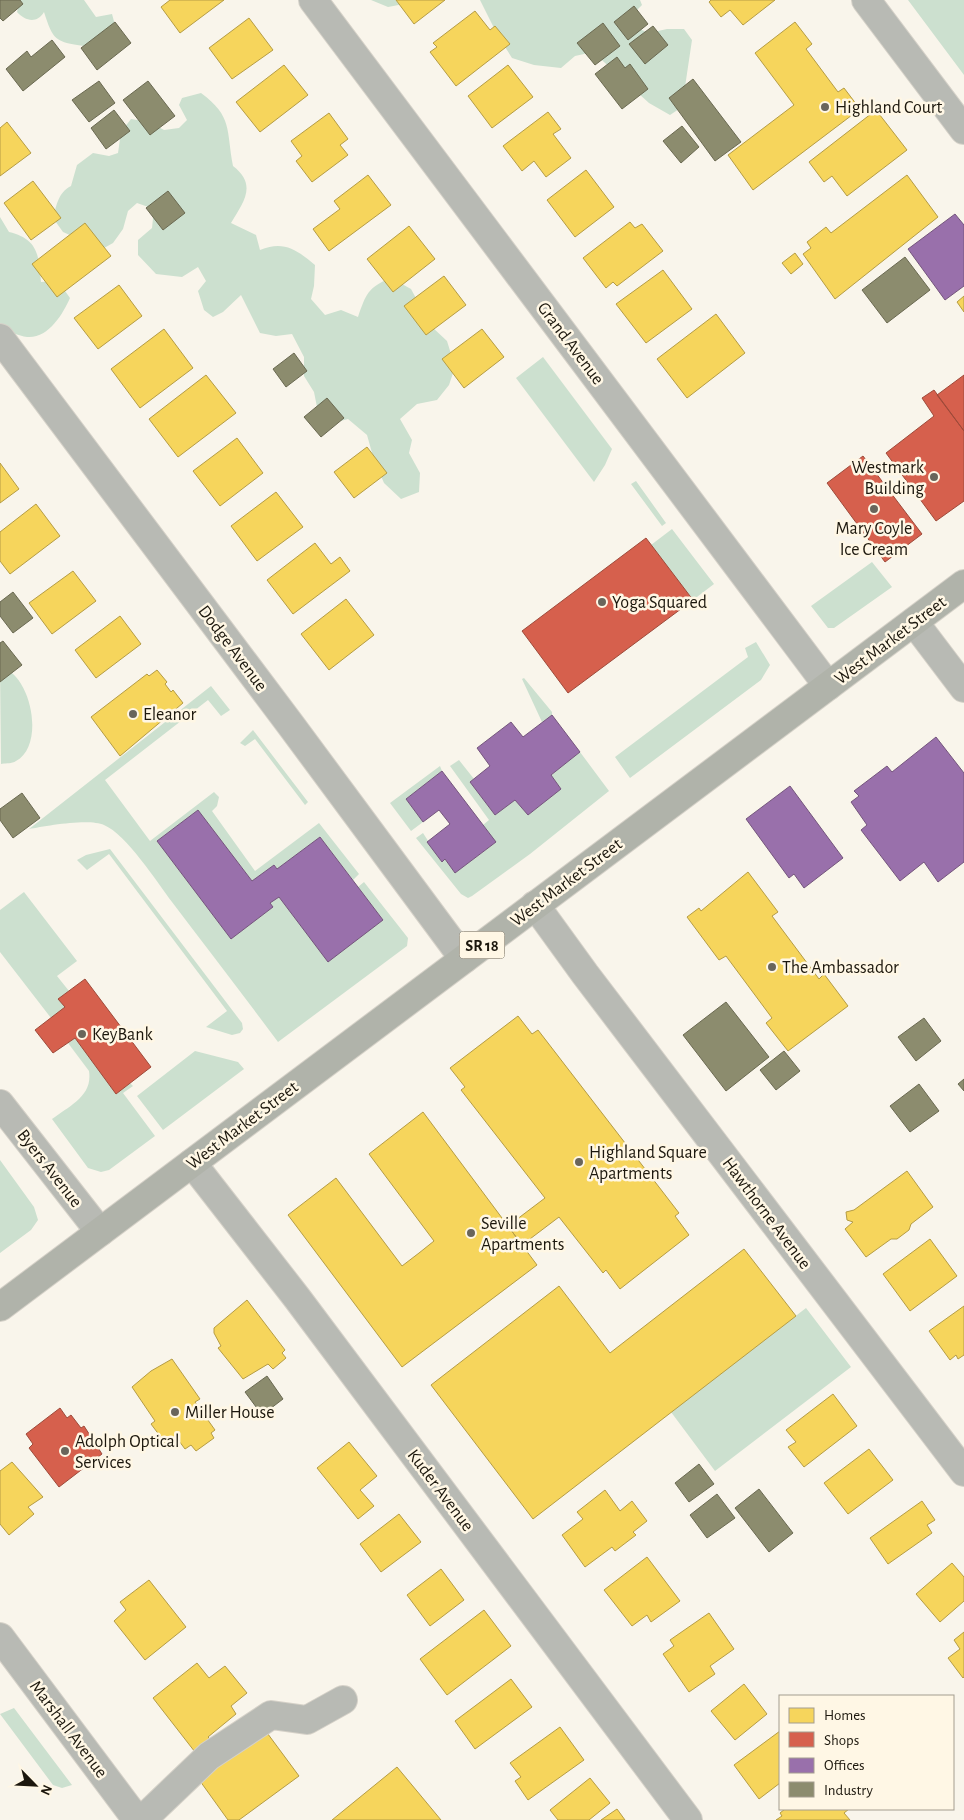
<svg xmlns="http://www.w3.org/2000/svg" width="964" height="1820" font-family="'Alegreya Sans',sans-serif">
<rect width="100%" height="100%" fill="#f9f5eb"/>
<path fill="#cce0cf" d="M15 0H84L96 17 112 14 115 25 84 46C55 42 53 40 44 12 37 24 25 21 17 12L19 4Z
M371 0H411L409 3 388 7Z
M480 0H640L642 5 628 19 630 25 649 33 667 29H684L692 40 682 107 670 115 649 103 593 52 575 56 561 68 534 65 512 58 498 36Z
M908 0H964V75Z
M201 93C233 117 226 129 233 166 258 185 243 203 231 223L256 235 260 250C284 240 297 250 315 265L314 286 311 299 325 315 341 310 358 317C366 294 368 287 391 278L411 289 431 326 447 341 455 367 449 385 437 400 417 404 400 419 412 440 409 453 420 473 419 492 401 499 384 483 374 460 367 435 348 419 326 425 318 412 314 392 304 376V357L292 334 276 336 260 333 241 295 223 312 213 317 204 310 198 291 206 281 198 267 182 277 156 274 138 255V240L152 228 154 209 137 203 128 211 123 229 113 243 97 252 81 240 63 232 53 218C57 204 58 193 71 186L77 165 93 153 109 156 118 153 121 132 131 119 149 122 164 130 179 128 187 120 179 105 182 98Z
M0 217 9 232C38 239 39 255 41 282L58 281 70 298C63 314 48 339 27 337 19 336 8 331 0 328Z
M543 357 612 449 605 465 594 482 516 378Z
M636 481 666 523 662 526 631 484Z
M672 529 714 584 693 600 651 545Z
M872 562 892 587 834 628H828L811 606Z
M756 642 770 665 761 680 630 778 615 757 748 657 745 648Z
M0 667C31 673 46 745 16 761 12 764 5 763 1 764Z
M524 678 552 712V715L542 722 522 679Z
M211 686 230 710 221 716 208 700 105 780 150 841 214 792 219 797 217 806 212 811 255 871 319 823 359 874 353 880 320 837 277 869 274 865 252 881 198 810 157 841 231 939 273 907 270 903 279 897 328 961 383 920 358 887 364 882 408 938 407 946 278 1042C243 995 207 948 172 902 157 882 126 834 104 825 89 818 45 826 29 829Z
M253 730 308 802 305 805 255 739 245 746 240 743Z
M580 752 609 791 530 854 472 896 468 898 461 894 416 838 423 833 441 861 445 859 455 873 495 843 483 825 489 820 450 766 459 760 474 779 470 782 495 815 515 800 528 815 561 789 551 775Z
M440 766 442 771 406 799 423 822 411 831 390 803Z
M110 849 242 1023 243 1029 240 1033 232 1035 206 1027 227 1011 109 854 87 870 77 860 86 855Z
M24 892 77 961 57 976 69 991 59 999 65 1007 51 1018 0 952V910Z
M75 1038 116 1093 130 1083 133 1086 123 1093 155 1136 109 1170 101 1172 88 1168 52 1119C69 1106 93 1096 89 1071L68 1043Z
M195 1051 238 1062 244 1069 163 1130 137 1096Z
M0 1160 34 1207 38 1220 31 1230 0 1253Z
M806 1308 851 1367 715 1471 671 1412Z
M14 1708 72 1785 62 1788 53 1785 0 1714Z"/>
<path fill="#f6d55c" stroke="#b59c44" d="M170 0H224L180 33 161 7Z
M396 0H445L414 24Z
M711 0H775L743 25 730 10 721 17 709 2Z
M475 11 490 30 495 26 510 44 456 86 430 52 437 47 433 43Z
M249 18 273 50 232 79 209 48Z
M795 22 812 44 806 49 838 92 844 88 860 109 753 190 728 155 794 105 755 53Z
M284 65 308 95 260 132 236 102Z
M508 65 533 97 492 128 468 96Z
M876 110 907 150 847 196 832 176 824 182 809 162Z
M548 112 561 129 553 134 571 158 546 177 534 161 522 171 503 146Z
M329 113 348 139 340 145 348 155 312 182 296 161 302 156 291 141Z
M7 122 31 153 0 176V128Z
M586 170 614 207 575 237 547 200Z
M368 175 391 205 329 251 313 229 340 209 334 201Z
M907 175 938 217 835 299 803 254 811 248 807 242 826 227 831 233Z
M33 181 61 218 31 240 4 203Z
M630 222 635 228 642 224 663 251 617 286 613 282 606 288 583 258Z
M85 223 111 256 57 297 32 264Z
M409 226 435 259 393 292 367 259Z
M795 253 803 264 791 274 782 263Z
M663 270 692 309 646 343 616 304Z
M444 276 466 305 426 335 404 306Z
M119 285 142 316 98 349 74 318Z
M964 296V312L957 302Z
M716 314 745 353 687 398 657 359Z
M164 329 193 368 140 408 111 369Z
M482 329 504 357 464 388 442 359Z
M206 375 236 413 178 457 149 419Z
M237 438 263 473 220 506 193 471Z
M367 447 387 473 354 498 334 472Z
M0 463 19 489 0 503Z
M276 492 303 527 257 561 231 526Z
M36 504 60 536 10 574 0 561V532Z
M315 543 331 564 340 557 350 571 293 614 267 580Z
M73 571 96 601 52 634 29 603Z
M346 599 374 635 329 670 301 634Z
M120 616 141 644 96 678 75 650Z
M157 670 167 682 165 684 171 692 173 690 183 703 120 756 91 717 147 674 149 676Z
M748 872 778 912 772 916 819 979 824 974 848 1006 788 1051 766 1023 772 1018 726 956 719 960 687 917 699 908 701 911Z
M518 1016 532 1034 538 1030 679 1213 675 1216 689 1235 620 1289 606 1270 603 1273 559 1217 522 1245 508 1226 545 1198 461 1090 465 1087 450 1068Z
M423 1112 537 1265 402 1367 288 1215 336 1178 402 1266 419 1253 434 1241 369 1154Z
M907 1171 933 1207 911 1224 909 1230 897 1239H891L866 1257 845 1229 853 1222 847 1220 846 1212 854 1210Z
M930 1239 957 1276 910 1311 883 1274Z
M744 1249 796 1316 533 1519 431 1385 559 1286 610 1353Z
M247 1300 285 1350 282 1353 286 1358 273 1369 268 1364 243 1379 218 1348 221 1346 214 1333V1328Z
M964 1306V1355L958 1359 956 1355 950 1360 929 1331Z
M172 1359 200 1399 195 1402 215 1430 211 1433 214 1438 196 1451 191 1445 185 1449 176 1437 166 1444 151 1424 155 1421 132 1387 151 1371Z
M833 1394 857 1426 804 1467 788 1447 796 1442 786 1430Z
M349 1442 377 1476 360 1490 374 1506 358 1519 317 1468Z
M869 1449 893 1480 848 1514 824 1483Z
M12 1462 43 1497 28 1507 34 1514 9 1535 0 1524V1471Z
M605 1490 620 1511 632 1501 647 1521 633 1532 636 1535 615 1551 612 1547 585 1567 562 1535 583 1519 577 1512Z
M922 1501 935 1520 927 1525 932 1533 888 1564 870 1538Z
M399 1514 421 1542 381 1572 360 1544Z
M647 1557 680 1601 651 1622 647 1615 632 1626 604 1590Z
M952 1563 964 1577V1601L940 1622 916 1594Z
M441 1569 464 1600 430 1626 407 1595Z
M149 1580 186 1627 145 1660 114 1621 126 1610 120 1602Z
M484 1610 511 1646 447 1695 420 1659Z
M709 1613 734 1649 710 1666 715 1674 689 1692 663 1654 674 1646 670 1640Z
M964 1632V1677L963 1678 948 1658 960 1649 954 1640Z
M197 1663 209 1678 225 1666 247 1693 231 1706 236 1714 208 1737 210 1739 195 1752 153 1698Z
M511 1679 532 1707 475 1749 455 1721Z
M744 1684 767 1714 735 1740 711 1711Z
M262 1726 299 1776 239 1820H228L195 1774Z
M560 1727 584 1760 528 1800 515 1781 521 1777 510 1763Z
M780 1731V1783L759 1799 734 1765Z
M397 1767 441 1820H332Z
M590 1778 610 1803 589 1820H558L550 1810Z
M617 1809 625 1820H601Z
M785 1809H849L844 1813 850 1820H776L782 1816 780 1813Z"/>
<path fill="#d6604d" stroke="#9e4a3a" d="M964 375V431L937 395Z
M934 390 964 431V501L936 521 886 453 934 416 922 398Z
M863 456 922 534 885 562 827 483Z
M646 538 693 600 568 693 522 631Z
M85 979 151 1067 116 1094 75 1038 53 1053 35 1030 65 1007 58 999Z
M60 1408 67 1418 71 1415 81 1428 84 1426 102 1454 59 1487 29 1448 33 1444 26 1434Z"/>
<path fill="#9970ab" stroke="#74557c" d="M955 214 964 225V286L945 300 908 249Z
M552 715 580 752 551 775 561 789 528 815 515 800 495 815 470 782 490 766 477 748 511 722 523 737Z
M936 737 964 773V862L938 882 924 862 900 881 861 830 867 825 851 802 859 796 854 791 887 766 892 772Z
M442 771 496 842 455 873 445 859 442 862 427 842 450 824 439 810 423 822 406 799Z
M790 786 843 858 804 888 794 874 789 878 746 819Z
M198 810 252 881 274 865 277 869 320 837 383 920 328 962 279 897 270 903 273 907 231 939 157 841Z"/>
<path fill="#8c8c6e" stroke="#6a6951" d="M0 0H20L23 4 3 21 0 18Z
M634 6 648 24 628 40 614 22Z
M115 22 131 43 97 70 81 48Z
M603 23 620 46 595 65 577 43Z
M653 26 668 45 645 64 629 44Z
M52 40 65 57 23 91 6 69 27 51 31 57Z
M617 57 625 68 630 64 648 89 622 109 595 74Z
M693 79 741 142 715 161 669 98Z
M99 81 115 103 89 122 72 100Z
M148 81 175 116 150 135 123 100Z
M114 110 130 131 106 149 91 128Z
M682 126 699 147 681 163 663 141Z
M168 191 185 213 163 230 146 208Z
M905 257 930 290 887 323 862 290Z
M294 353 307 371 286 387 273 369Z
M327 398 344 418 321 437 304 417Z
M13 592 33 618 13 633 0 616V602Z
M3 641 22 665 0 682V643Z
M22 793 40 818 13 838 0 820V809Z
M726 1002 769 1057 726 1091 683 1035Z
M924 1018 941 1041 916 1061 898 1037Z
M784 1051 800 1071 776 1090 760 1070Z
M964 1079V1091L958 1084Z
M919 1084 939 1111 910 1132 890 1106Z
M267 1376 283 1399 262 1415 245 1392Z
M699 1464 714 1484 689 1502 675 1483Z
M759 1489 793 1533 769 1552 735 1508Z
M717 1494 735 1518 707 1538 690 1515Z"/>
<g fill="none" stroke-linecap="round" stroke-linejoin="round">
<defs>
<path id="minor" d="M313 0 828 686
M866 0 964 130
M0 338 290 724 464 959
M914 622 964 688
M535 905 585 974 964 1472
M0 1104 100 1232
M192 1163 297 1298 688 1820
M0 1637 137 1820
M142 1820 209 1756 271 1715 307 1720 343 1700"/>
<path id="major" d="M0 1307 964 584"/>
</defs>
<use href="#minor" stroke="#d5d1c8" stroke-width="30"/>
<use href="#major" stroke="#d5d1c8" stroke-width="30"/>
<use href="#minor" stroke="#b8bab4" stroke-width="28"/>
<use href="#major" stroke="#b0b3aa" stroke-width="28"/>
</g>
<g fill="#69655b" stroke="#fff7e5" stroke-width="2">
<circle cx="825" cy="107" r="5"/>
<circle cx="934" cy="477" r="5"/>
<circle cx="874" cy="509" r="5"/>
<circle cx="602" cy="602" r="5"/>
<circle cx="133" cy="714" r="5"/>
<circle cx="772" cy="967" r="5"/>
<circle cx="82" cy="1034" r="5"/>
<circle cx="579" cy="1162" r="5"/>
<circle cx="471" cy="1233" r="5"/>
<circle cx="175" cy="1412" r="5"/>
<circle cx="65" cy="1451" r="5"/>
</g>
<g text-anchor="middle" stroke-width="5" stroke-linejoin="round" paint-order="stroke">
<rect fill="#fff7e5" stroke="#605a4e" stroke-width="1" x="459.5" y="931.5" width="45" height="27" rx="4"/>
<g font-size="16" font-weight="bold" fill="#1c170d">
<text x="482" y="951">SR 18</text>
</g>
<g font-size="18" fill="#1c170d" stroke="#fff7e5" text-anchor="start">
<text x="835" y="113">Highland Court</text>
<text x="924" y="473" text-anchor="end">Westmark<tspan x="924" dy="21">Building</tspan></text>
<text x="874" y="534" text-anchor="middle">Mary Coyle<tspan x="874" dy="21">Ice Cream</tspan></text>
<text x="612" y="608">Yoga Squared</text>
<text x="143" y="720">Eleanor</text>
<text x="782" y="973">The Ambassador</text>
<text x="92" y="1040">KeyBank</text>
<text x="589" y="1158">Highland Square<tspan x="589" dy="21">Apartments</tspan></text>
<text x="481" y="1229">Seville<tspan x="481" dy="21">Apartments</tspan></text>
<text x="185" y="1418">Miller House</text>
<text x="75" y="1447">Adolph Optical<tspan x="75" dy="21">Services</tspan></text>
</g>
<g font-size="18" fill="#1c170d" stroke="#fff7e5">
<text transform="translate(571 343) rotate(53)" y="6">Grand Avenue</text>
<text transform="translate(890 640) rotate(-37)" y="6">West Market Street</text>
<text transform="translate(233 648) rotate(53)" y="6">Dodge Avenue</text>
<text transform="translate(566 882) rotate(-37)" y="6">West Market Street</text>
<text transform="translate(242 1125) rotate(-37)" y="6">West Market Street</text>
<text transform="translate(50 1168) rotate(52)" y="6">Byers Avenue</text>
<text transform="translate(767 1213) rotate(53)" y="6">Hawthorne Avenue</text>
<text transform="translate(441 1490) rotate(53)" y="6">Kuder Avenue</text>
<text transform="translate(69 1729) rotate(53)" y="6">Marshall Avenue</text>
</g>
</g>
<rect x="779" y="1695" width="175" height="115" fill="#fff7e5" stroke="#a49d8f"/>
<rect x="789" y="1708" width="25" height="15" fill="#f6d55c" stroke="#a49d8f"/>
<text x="824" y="1720" font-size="15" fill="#1c170d">Homes</text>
<rect x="789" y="1732" width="25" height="15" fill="#d6604d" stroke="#a49d8f"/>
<text x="824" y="1745" font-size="15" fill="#1c170d">Shops</text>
<rect x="789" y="1758" width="25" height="15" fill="#9970ab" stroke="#a49d8f"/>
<text x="824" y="1770" font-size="15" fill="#1c170d">Offices</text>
<rect x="789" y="1782" width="25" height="15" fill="#8c8c6e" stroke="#a49d8f"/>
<text x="824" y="1795" font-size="15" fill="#1c170d">Industry</text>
<g transform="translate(35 1785) rotate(114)" stroke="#fff7e5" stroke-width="4" paint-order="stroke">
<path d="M0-4L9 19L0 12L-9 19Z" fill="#1c170d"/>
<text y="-8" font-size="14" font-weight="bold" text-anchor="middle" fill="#1c170d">N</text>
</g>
</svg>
